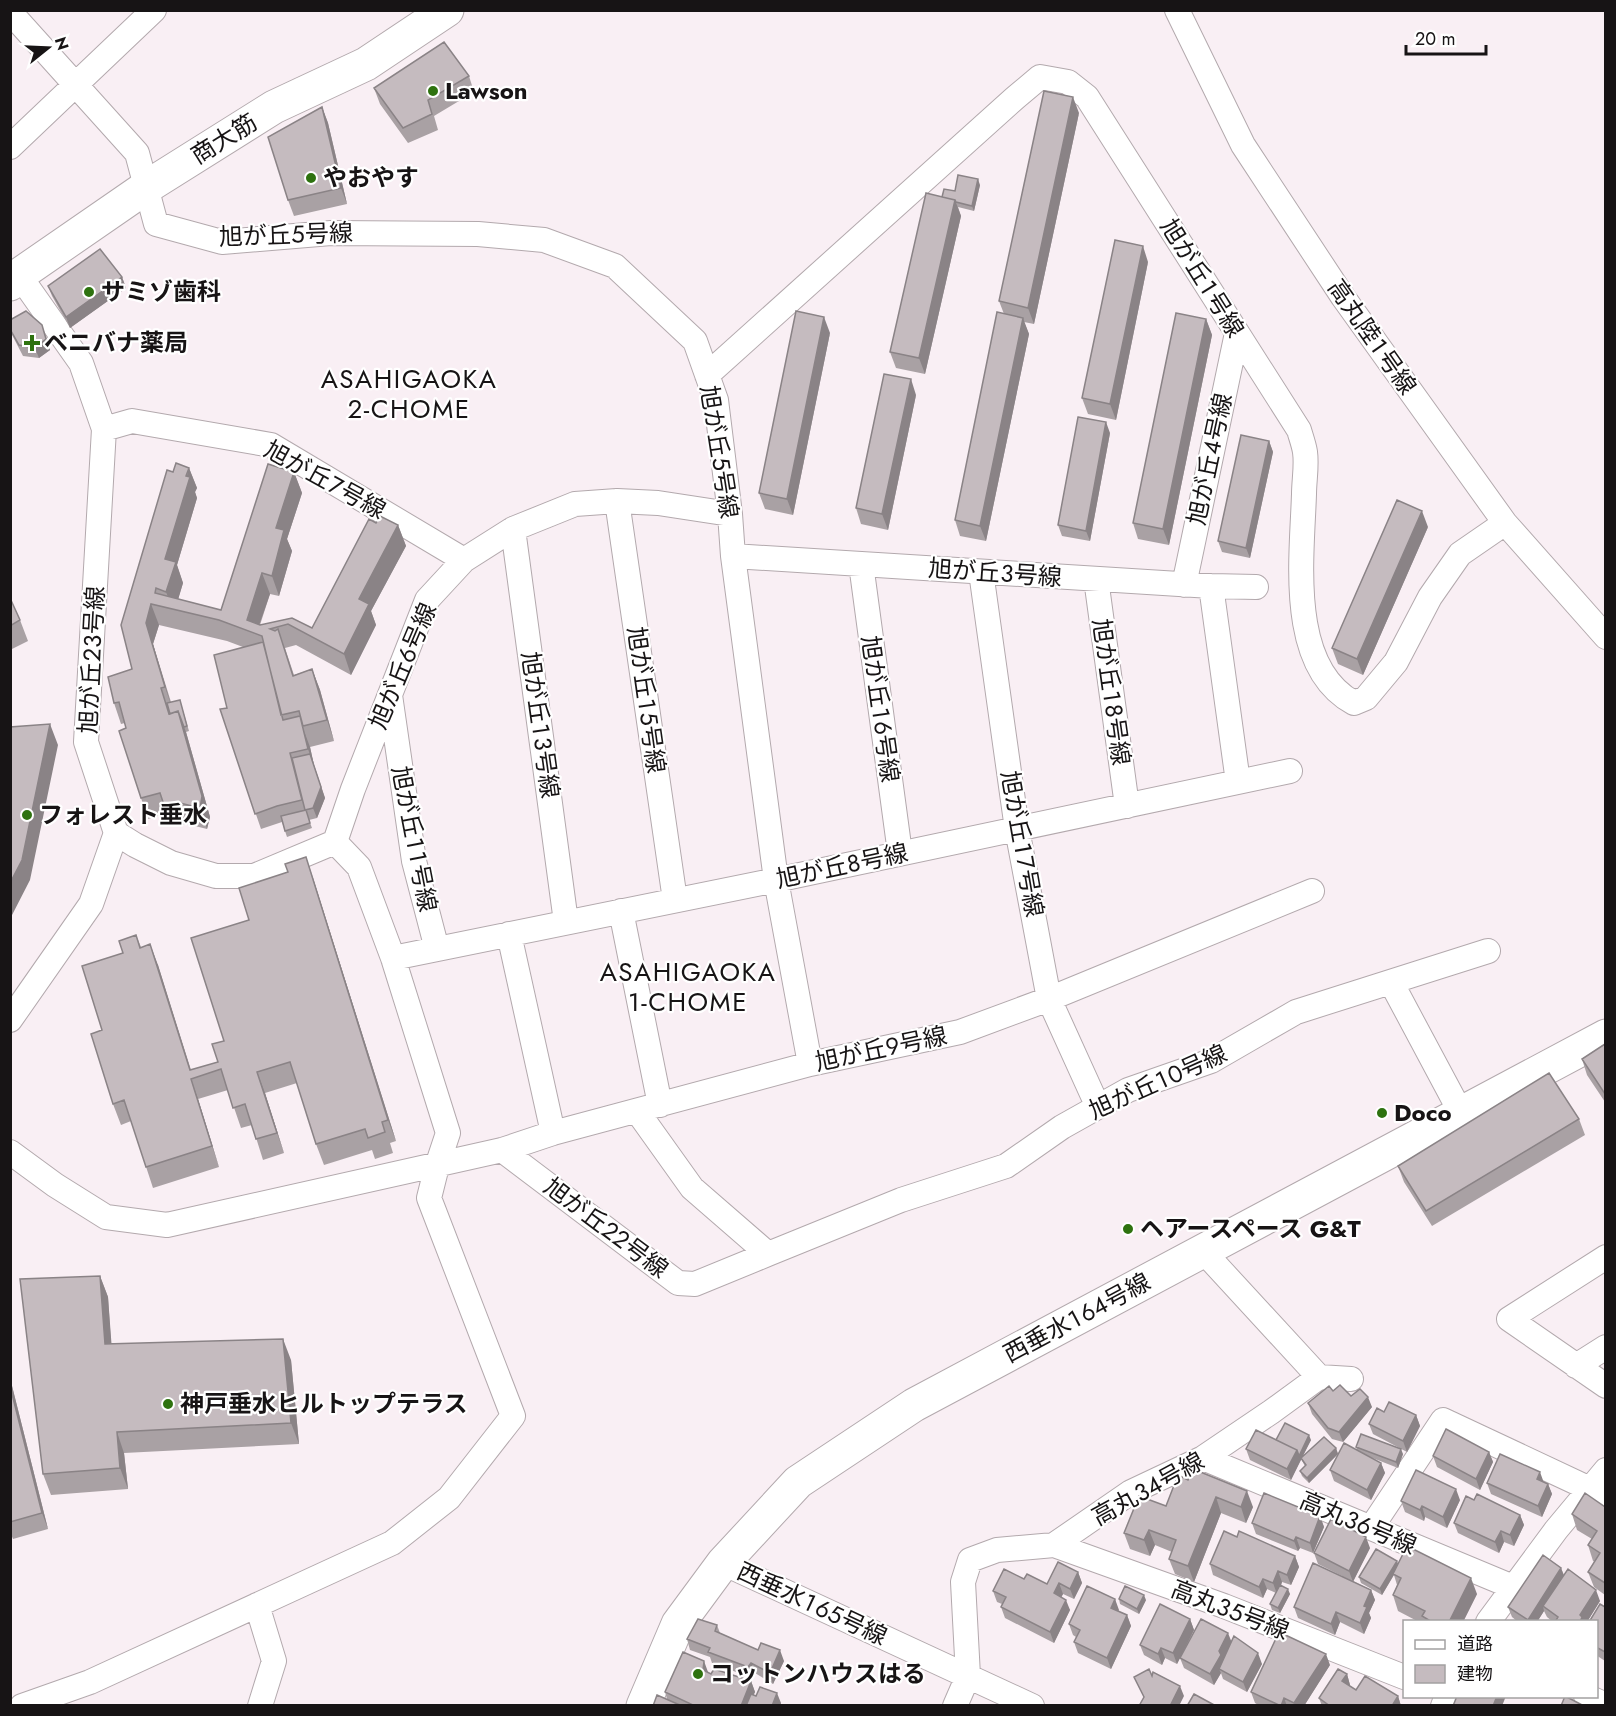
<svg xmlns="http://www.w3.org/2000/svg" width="1616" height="1716" font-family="Jost,'Noto Sans JP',sans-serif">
<rect width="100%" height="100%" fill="#f9eff4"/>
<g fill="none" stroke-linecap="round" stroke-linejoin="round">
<defs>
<path id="street" d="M1177 10 1243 145 1343 297 1505 523 1606 637
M10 12 137 153 156 224 222 242 331 233 478 234 544 240 615 266 695 341 716 400 730 514 733 556 776 880 810 1064
M10 147 154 10
M19 275 81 363 104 429 86 742 116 833 135 845 171 863 216 876H254L335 842
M707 375 1015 98 1040 77 1068 82 1087 97 1299 430C1301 437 1304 445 1305 452 1307 466 1304 481 1304 494 1302 558 1287 667 1354 703L1366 698 1396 662 1430 597 1460 554 1505 523
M104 429 132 421 271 445 464 560
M617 501 675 900
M513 529 566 922
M733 556 1211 586 1256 587
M861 564 900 853
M981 572 1017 829 1049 999 1098 1107
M1096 579 1127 806
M1184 585 1237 333
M1211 586 1238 782
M390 695 414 861 437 949
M335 842 353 789 427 600 464 560 513 529 575 504 617 501 658 503 730 514
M621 911 660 1105
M509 934 553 1133
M393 958 776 880 1290 771
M1391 982 1461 1113
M10 1020 91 904 116 833
M502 1150 678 1283 695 1284 768 1254 692 1188 637 1111
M10 1152 55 1185 106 1217 167 1225 502 1150 553 1133 810 1064 960 1032 1049 999 1312 891
M1203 1251 1319 1377 1351 1379
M768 1254 901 1200 1006 1166 1062 1127 1128 1090 1211 1061 1296 1012 1488 951
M1606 1257 1509 1319 1606 1386
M1576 1366 1606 1347
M1203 1458 1513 1587
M1371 1528 1443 1420 1590 1489 1606 1501
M1054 1545 1224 1606 1404 1677
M723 1563 1032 1706
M257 1605 274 1661 260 1706
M1488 1622 1556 1530 1606 1470
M1586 1696 1606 1705
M22 1706 90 1682 392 1543 449 1498 513 1416 429 1198 437 1166 448 1133 393 958 359 867 335 842
M955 1706 968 1676 963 1582 970 1560 997 1550 1054 1545 1131 1492 1203 1458 1271 1412 1319 1377
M1443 1706 1447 1696"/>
<path id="secondary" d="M10 284 19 275 145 188 274 107 366 64 447 10
M643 1706 678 1624 723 1563 798 1482 914 1405 1606 1036"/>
</defs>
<use href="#street" stroke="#b3a9ad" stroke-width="26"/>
<use href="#secondary" stroke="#b3a9ad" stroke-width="35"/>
<use href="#street" stroke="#fff" stroke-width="24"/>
<use href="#secondary" stroke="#fff" stroke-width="33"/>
</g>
<path fill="#a9a1a4" d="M469 76 474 92 434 116 438 130 408 143 380 104 374 88Z
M322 107 328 123 347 204 294 216 288 200Z
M1079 113 1034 324 1024 322 1029 334 986 541 960 536 955 520 1004 314 999 301Z
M980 185 974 211 958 207 961 216 925 374 896 368 890 352 942 197 955 191Z
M1148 262 1116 420 1088 414 1082 398Z
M122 277 126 288 70 328 52 296 48 286Z
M1206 319 1212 335 1169 545 1138 539 1133 523Z
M10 320 46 336 50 350 39 358 23 356 10 331Z
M830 333 793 515 765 509 759 493Z
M916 395 888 530 861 524 856 508Z
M1110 433 1090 541 1062 536 1058 525Z
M1269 441 1273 452 1250 558 1222 552 1218 541Z
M189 468 197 488 195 492 197 498 177 565 183 583 178 599 221 610 294 472 302 493 287 539 292 551 279 596 270 594 260 625 292 618 312 628 376 523 398 525 406 546 371 611 376 625 351 675 296 645 285 648 294 675 312 669 320 690 334 741 310 747 314 765 325 798 317 818 309 820 312 828 287 837 282 822 261 829 220 709 227 708 243 647 227 641 159 625 153 644 171 702 180 700 189 731 186 732 210 817 207 829 187 824 172 826 168 813 148 819 141 798 125 723 121 724 114 703 132 669 173 472Z
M1428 527 1363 675 1338 664 1332 648Z
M10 598 20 620 28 641 10 650Z
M313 878 396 1141 390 1143 393 1153 375 1159 372 1150 324 1165 316 1144 297 1083 265 1093 284 1153 263 1160 252 1125 241 1128 228 1090 198 1099 219 1167 153 1188 131 1121 121 1125 113 1104 102 1030 136 935 141 947 158 965 191 1070 218 1062 224 1041 249 920Z
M1605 1044V1102L1587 1075 1582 1059Z
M1579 1119 1585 1135 1432 1226 1404 1182 1398 1166Z
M100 1276 108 1297 111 1343 291 1360 299 1444 124 1453 128 1489 51 1495 43 1474Z
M10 1378 48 1529 13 1539 10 1532Z
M1333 1391 1351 1396 1372 1407 1343 1442 1332 1439 1312 1414 1308 1403Z
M1384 1412 1416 1415 1420 1426 1407 1452 1373 1434 1369 1424Z
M1276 1440H1311L1303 1455 1336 1448 1338 1454 1309 1483 1302 1476 1300 1471 1305 1466 1301 1459 1291 1480 1250 1460 1246 1449Z
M1356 1447 1403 1454 1398 1468 1370 1457 1381 1463 1385 1473 1371 1500 1334 1481 1330 1470 1357 1450Z
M1489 1452 1493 1462 1480 1490 1437 1467 1433 1456Z
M1178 1475 1253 1507 1246 1523 1221 1513 1194 1582 1175 1574 1169 1559 1172 1552 1155 1545 1150 1556 1130 1549 1124 1533 1166 1506Z
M1544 1482 1548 1484 1552 1494 1542 1517 1491 1494 1487 1483Z
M1460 1500 1447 1528 1425 1517 1424 1521 1405 1512 1401 1501Z
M1474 1500 1520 1515 1524 1525 1514 1546 1504 1542 1499 1553 1458 1533 1454 1523Z
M1605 1507V1595L1594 1587 1588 1572 1595 1562 1593 1561 1588 1545 1592 1539 1577 1530 1572 1514Z
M1320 1516 1324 1527 1313 1553 1300 1548 1298 1551 1256 1534 1252 1523Z
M1237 1537 1295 1556 1299 1567 1291 1585 1282 1582 1281 1586 1290 1594 1280 1613 1272 1610 1270 1604 1276 1593 1267 1589 1263 1598 1213 1575 1210 1564Z
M1370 1548 1353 1581 1371 1590 1375 1600 1369 1613 1371 1618 1364 1634 1340 1622 1335 1635 1298 1618 1294 1607 1342 1576 1318 1564 1314 1553Z
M1398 1564 1477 1594 1463 1622H1419L1398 1611 1393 1595 1397 1585 1394 1575 1382 1595 1361 1583 1359 1577Z
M1561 1568 1564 1575 1600 1601 1587 1622H1553L1547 1617 1544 1611 1537 1622H1518L1512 1617 1508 1607Z
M1078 1572 1082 1583 1074 1599 1063 1594 1061 1597 1070 1610 1054 1643 1005 1618 1001 1607 1002 1604 997 1602 993 1591 1024 1579 1047 1584Z
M1115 1599 1118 1611 1127 1615 1131 1626 1111 1669 1078 1653 1074 1642 1076 1637 1073 1635 1069 1624Z
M1119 1599 1146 1600 1139 1614 1120 1604Z
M1605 1607V1661L1596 1655V1622Z
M1190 1619 1194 1630 1181 1657 1231 1642 1262 1664 1247 1692 1223 1679 1221 1673 1214 1685 1184 1668 1180 1658 1177 1664 1165 1658 1162 1665 1144 1655 1140 1645Z
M717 1625 720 1633 758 1650 784 1661 773 1684 755 1673 752 1678 712 1663 710 1657 690 1650 687 1639Z
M1330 1665 1304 1706H1260L1255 1703 1251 1692Z
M708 1672 711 1674 751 1681 755 1692 753 1695 781 1703 780 1706H653L667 1699 665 1692Z
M1347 1674 1350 1685 1349 1686 1356 1690 1398 1696 1401 1706H1322L1319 1698Z"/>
<path fill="#8a8386" d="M1073 97 1079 113 1034 324 1028 308Z
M322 107 328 123 347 204 341 188Z
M978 179 980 185 974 211 972 206Z
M955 200 961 216 925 374 919 358Z
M1143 246 1148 262 1116 420 1110 404Z
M122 277 126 288 70 328 66 317Z
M824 317 830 333 793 515 787 499Z
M1023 318 1029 334 986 541 980 526Z
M1206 319 1212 335 1169 545 1163 529Z
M42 325 50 350 39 358 35 348Z
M911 379 916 395 888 530 882 514Z
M1106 422 1110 433 1090 541 1086 531Z
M1269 441 1273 452 1250 558 1246 548Z
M189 468 197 488 195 492 197 498 177 565 183 583 175 610 173 609 166 592 165 559Z
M294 472 302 493 287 539 292 551 279 596 272 576 276 528Z
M1422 511 1428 527 1363 675 1357 659Z
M398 525 406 546 371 611 376 625 351 675 344 654 359 599Z
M262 573 270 594 256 634 247 620Z
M151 604 159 625 153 644 172 708 165 687 146 623Z
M312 669 320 690 334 741 327 720Z
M178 711 186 732 210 817 207 829 200 808Z
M50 724 58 745 30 880 10 919V883Z
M304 731 310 747 314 765 325 798 317 818 313 808 321 787 308 749Z
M306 857 313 878 396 1141 388 1120Z
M150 944 158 965 193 1078Z
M257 1072 265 1093 284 1153 277 1133Z
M191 1079 198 1099 219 1167 212 1146Z
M100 1276 108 1297 113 1364 105 1344Z
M283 1339 291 1360 299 1444 291 1423Z
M10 1378 48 1529 42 1513 10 1386Z
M1368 1397 1372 1407 1343 1442 1339 1432Z
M1416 1415 1420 1426 1407 1452 1403 1441Z
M117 1432 124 1453 128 1489 120 1468Z
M1309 1435 1311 1440 1291 1480 1287 1469 1297 1450Z
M1336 1448 1338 1454 1309 1483 1307 1478Z
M1401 1449 1403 1454 1398 1468 1396 1462Z
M1489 1452 1493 1462 1480 1490 1476 1479Z
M1381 1463 1385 1473 1371 1500 1367 1490Z
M1540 1472 1544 1483 1537 1479Z
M1548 1484 1552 1494 1542 1517 1538 1506Z
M1456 1489 1460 1500 1447 1528 1443 1517Z
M1247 1491 1253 1507 1246 1523 1241 1507Z
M1216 1497 1221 1513 1194 1582 1188 1566Z
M1422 1506 1425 1517 1424 1521 1420 1510Z
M1520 1515 1524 1525 1514 1546 1510 1535Z
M1320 1516 1324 1527 1313 1553 1310 1543Z
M1149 1530 1155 1545 1150 1556 1144 1540Z
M1501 1531 1504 1542 1499 1553 1495 1542Z
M1296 1537 1300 1548 1298 1551 1294 1541Z
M1366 1537 1370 1548 1353 1582 1349 1571Z
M1295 1556 1299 1567 1291 1585 1287 1575Z
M1397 1561 1399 1566 1382 1595 1380 1589Z
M1561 1568 1565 1579 1543 1606 1544 1611 1537 1622H1528V1620Z
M1278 1571 1282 1582 1277 1594 1273 1583Z
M1078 1572 1082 1583 1074 1599 1070 1589Z
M1471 1578 1477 1594 1463 1622H1449Z
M1263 1579 1267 1589 1263 1598 1259 1587Z
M1059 1583 1063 1594 1058 1604 1054 1593Z
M1288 1589 1290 1594 1280 1613 1278 1608Z
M1371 1590 1375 1600 1369 1613 1371 1618 1364 1634 1360 1623 1364 1606Z
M1596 1590 1600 1601 1587 1622H1580V1615Z
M1144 1595 1146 1600 1139 1614 1137 1609Z
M1115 1599 1119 1610 1115 1618 1111 1608Z
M1066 1600 1070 1610 1054 1643 1050 1632Z
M1336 1612 1340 1622 1335 1635 1331 1624Z
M1127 1615 1131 1626 1111 1669 1107 1658Z
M1190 1619 1194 1630 1177 1664 1173 1653Z
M1228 1633 1232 1643 1223 1662 1219 1651Z
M1161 1648 1165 1658 1162 1665 1158 1654Z
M780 1650 784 1661 773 1684 770 1673Z
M1258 1653 1262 1664 1247 1692 1243 1682Z
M1326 1654 1330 1665 1304 1706H1295L1294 1703Z
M1221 1655 1225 1666 1219 1669 1221 1673 1214 1685 1210 1674Z
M704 1661 708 1672 707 1680 703 1670Z
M751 1663 755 1673 752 1678 748 1667Z
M1347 1674 1350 1685 1346 1692 1342 1681Z
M751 1681 755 1692 749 1706H741Z
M1180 1686 1184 1696 1179 1706H1170Z
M777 1693 781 1703 780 1706H772Z
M1398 1696 1401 1706H1392Z
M1497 1696H1506L1502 1706H1493Z
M1284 1698 1287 1706H1281Z"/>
<path fill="#c5bbbf" stroke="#8a8386" stroke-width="1.5" d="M444 42 469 76 428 100 432 114 403 128 374 88Z
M1044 91 1073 97 1028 308 999 301Z
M322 107 341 188 288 200 268 137Z
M958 175 978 179 972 206 956 202 955 200 942 197 944 189 955 191Z
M926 193 955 200 919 358 890 352Z
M1115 240 1143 246 1110 404 1082 398Z
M100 249 122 277 66 317 48 286Z
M26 311 42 325 46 339 35 348 19 345 10 329V320Z
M796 311 824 317 787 499 759 493Z
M997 312 1023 318 980 526 955 520Z
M1176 313 1206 319 1163 529 1133 523Z
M884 374 911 379 882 514 856 508Z
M1078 417 1106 422 1086 531 1058 525Z
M1241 435 1269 441 1246 548 1218 541Z
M176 463 189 468 186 476 190 477 165 559 176 562 166 592 156 588 155 593 221 610 268 464 294 472 276 528 284 530 272 576 262 573 247 620 260 625 292 618 312 628 369 519 376 523 380 516 398 525 359 599 369 604 344 654 288 624 270 629 275 631 278 629 293 676 312 669 327 720 303 726 299 711 281 715 262 636 219 620 151 604 146 623 165 687 161 688 169 714 178 711 202 796 200 808 180 803 164 805 160 793 141 798 119 731 126 728 119 702 114 703 108 677 132 669 121 625 167 470 173 472Z
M1397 500 1422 511 1357 659 1332 648Z
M10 598 20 620 10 626Z
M263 642 283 720 300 716 308 749 290 753 302 800 277 806 255 814 220 709 227 708 214 655Z
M180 700 187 726 184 727 178 711 170 714 167 703Z
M50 724 22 860 10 883V727Z
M310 754 321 787 313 808 305 810 292 758Z
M306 810 310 823 285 831 281 816Z
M306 857 388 1120 382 1122 385 1132 368 1138 365 1129 316 1144 290 1062 257 1072 277 1133 256 1139 245 1104 233 1108 221 1069 191 1079 212 1146 146 1167 124 1100 113 1104 91 1034 102 1030 82 966 123 953 119 941 136 935 140 948 150 944 190 1070 218 1062 212 1044 224 1041 191 938 249 920 239 888 288 872 285 864Z
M1605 1044V1094L1582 1059Z
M1549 1073 1579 1119 1426 1211 1398 1166Z
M100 1276 105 1344 283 1339 291 1423 117 1432 120 1468 43 1474 20 1279Z
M1340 1385 1351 1396 1360 1389 1368 1397 1339 1432 1328 1428 1308 1403 1329 1386 1333 1391Z
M10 1386 42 1513 10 1522Z
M1389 1402 1416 1415 1403 1441 1369 1424 1377 1408 1384 1412Z
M1285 1423 1309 1435 1299 1456 1297 1450 1276 1440Z
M1446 1429 1489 1452 1476 1479 1433 1456Z
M1256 1430 1297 1450 1287 1469 1246 1449Z
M1361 1434 1401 1449 1396 1462 1356 1447Z
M1324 1437 1336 1448 1307 1478 1300 1471 1306 1465 1301 1458Z
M1344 1443 1381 1463 1367 1490 1330 1470Z
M1500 1454 1540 1472 1537 1479 1548 1484 1538 1506 1487 1483Z
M1193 1469 1247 1491 1241 1507 1216 1497 1188 1566 1169 1559 1176 1540 1149 1530 1144 1540 1124 1533 1139 1496 1166 1506 1178 1475 1188 1480Z
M1416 1470 1456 1489 1443 1517 1422 1506 1420 1510 1401 1501Z
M1264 1493 1320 1516 1310 1543 1296 1537 1294 1541 1252 1523Z
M1585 1493 1605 1507V1583L1588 1572 1600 1553 1588 1545 1597 1531 1572 1514Z
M1477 1494 1520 1515 1510 1535 1501 1531 1495 1542 1454 1523 1466 1496 1474 1500Z
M1331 1519 1366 1537 1349 1571 1314 1553Z
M1224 1531 1237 1537 1239 1531 1295 1556 1287 1575 1278 1571 1273 1583 1263 1579 1259 1587 1210 1564Z
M1407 1546 1471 1578 1449 1622H1432L1422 1616 1425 1611 1393 1595 1401 1578 1393 1574Z
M1376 1549 1397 1561 1380 1589 1359 1577Z
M1543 1555 1561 1568 1528 1620 1508 1607Z
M1058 1562 1078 1572 1070 1589 1059 1583 1054 1593 1066 1600 1050 1632 1001 1607 1006 1597 993 1591 1004 1569 1024 1579 1027 1574 1047 1584Z
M1313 1563 1371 1590 1364 1606 1367 1607 1360 1623 1336 1612 1331 1624 1294 1607Z
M1568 1569 1596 1590 1580 1615 1582 1617 1580 1622H1555L1558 1617 1543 1606Z
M1280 1585 1288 1589 1278 1608 1270 1604Z
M1087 1586 1115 1599 1111 1608 1127 1615 1107 1658 1074 1642 1080 1630 1069 1624Z
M1125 1586 1144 1595 1137 1609 1119 1599Z
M1160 1604 1190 1619 1173 1653 1161 1648 1158 1654 1140 1645Z
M1600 1604 1605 1607V1652L1596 1647V1622H1589Z
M698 1619 717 1625 715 1631 758 1650 761 1643 780 1650 770 1673 751 1663 748 1667 708 1652 710 1648 687 1639Z
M1201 1619 1228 1633 1219 1651 1221 1655 1210 1674 1180 1658Z
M1279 1632 1326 1654 1294 1703 1284 1698 1281 1706 1251 1692Z
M1234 1636 1258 1653 1243 1682 1219 1669Z
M683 1652 704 1661 703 1670 711 1674 714 1669 751 1681 741 1706H695L665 1692Z
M1149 1669 1152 1676 1153 1672 1180 1686 1170 1706H1139L1144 1697 1134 1677Z
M1338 1669 1347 1674 1342 1681 1356 1690 1365 1676 1398 1696 1392 1706H1330L1319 1698Z
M760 1687 777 1693 772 1706H746L751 1694 756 1696Z
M1194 1694 1216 1706H1187Z
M657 1695 682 1706H653Z
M1457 1696H1497L1493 1706H1453Z
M1565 1696 1584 1706H1561Z"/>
<g fill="#2e720f" stroke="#fff" stroke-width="2">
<circle cx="433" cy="91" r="6"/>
<circle cx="311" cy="178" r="6"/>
<circle cx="89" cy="292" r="6"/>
<path d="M29 334h6v6h6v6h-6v6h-6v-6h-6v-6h6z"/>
<circle cx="27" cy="815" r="6"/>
<circle cx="1382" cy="1113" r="6"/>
<circle cx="1128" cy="1229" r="6"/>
<circle cx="168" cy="1404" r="6"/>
<circle cx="698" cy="1674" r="6"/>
</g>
<g text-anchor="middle" stroke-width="4.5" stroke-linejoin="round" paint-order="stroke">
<g font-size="24" font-weight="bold" fill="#171415" stroke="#fff" text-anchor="start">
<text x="445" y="99">Lawson</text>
<text x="323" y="186">やおやす</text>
<text x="101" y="300">サミゾ歯科</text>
<text x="44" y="351">ベニバナ薬局</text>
<text x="39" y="823">フォレスト垂水</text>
<text x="1394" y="1121">Doco</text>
<text x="1140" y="1237">ヘアースペース G&amp;T</text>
<text x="180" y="1412">神戸垂水ヒルトップテラス</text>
<text x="710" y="1682">コットンハウスはる</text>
</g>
<g font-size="24" fill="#171415" stroke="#fff">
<text transform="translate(224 139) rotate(-32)" y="8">商大筋</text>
<text transform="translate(286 235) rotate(-2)" y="8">旭が丘５号線</text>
<text transform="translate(1202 278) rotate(58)" y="8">旭が丘１号線</text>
<text transform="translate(1372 337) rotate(55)" y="8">高丸陸１号線</text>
<text transform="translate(719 452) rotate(81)" y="8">旭が丘５号線</text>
<text transform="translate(1210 459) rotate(-78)" y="8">旭が丘４号線</text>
<text transform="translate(325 480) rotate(29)" y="8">旭が丘７号線</text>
<text transform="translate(995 573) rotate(4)" y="8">旭が丘３号線</text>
<text transform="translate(92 660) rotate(-87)" y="8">旭が丘２３号線</text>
<text transform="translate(403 666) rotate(-67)" y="8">旭が丘６号線</text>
<text transform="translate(1111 692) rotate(82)" y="8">旭が丘１８号線</text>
<text transform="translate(646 700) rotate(82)" y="8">旭が丘１５号線</text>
<text transform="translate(880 709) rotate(82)" y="8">旭が丘１６号線</text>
<text transform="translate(540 725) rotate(82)" y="8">旭が丘１３号線</text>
<text transform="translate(414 839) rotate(79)" y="8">旭が丘１１号線</text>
<text transform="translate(1022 844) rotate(80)" y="8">旭が丘１７号線</text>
<text transform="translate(842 866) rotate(-12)" y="8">旭が丘８号線</text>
<text transform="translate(881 1049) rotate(-12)" y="8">旭が丘９号線</text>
<text transform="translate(1158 1082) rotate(-24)" y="8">旭が丘１０号線</text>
<text transform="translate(606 1228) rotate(37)" y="8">旭が丘２２号線</text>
<text transform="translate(1077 1318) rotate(-28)" y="8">西垂水１６４号線</text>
<text transform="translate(1148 1489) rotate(-29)" y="8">高丸３４号線</text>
<text transform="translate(1358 1523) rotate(23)" y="8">高丸３６号線</text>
<text transform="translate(812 1604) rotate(25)" y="8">西垂水１６５号線</text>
<text transform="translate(1230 1610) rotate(21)" y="8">高丸３５号線</text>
</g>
<g font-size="26" letter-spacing="1.5" fill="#171415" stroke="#fff">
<text x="409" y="388">ASAHIGAOKA<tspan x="409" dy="30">2-CHOME</tspan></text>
<text x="688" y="981">ASAHIGAOKA<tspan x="688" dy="30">1-CHOME</tspan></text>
</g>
</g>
<rect width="1616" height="1716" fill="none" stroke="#171415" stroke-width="24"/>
<rect x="1403" y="1620" width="195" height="78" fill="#ffffff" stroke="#a2a1a1" stroke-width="1.5"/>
<rect x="1415" y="1640" width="30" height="9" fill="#ffffff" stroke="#a2a1a1" stroke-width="1.5"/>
<text x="1457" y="1650" font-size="18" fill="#171415">道路</text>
<rect x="1415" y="1665" width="30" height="18" fill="#c5bbbf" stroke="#a2a1a1" stroke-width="1.5"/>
<text x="1457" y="1680" font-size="18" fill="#171415">建物</text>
<g transform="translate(48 48) rotate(72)" stroke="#ffffff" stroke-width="4.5" paint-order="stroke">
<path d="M0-4.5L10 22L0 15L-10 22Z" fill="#171415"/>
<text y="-9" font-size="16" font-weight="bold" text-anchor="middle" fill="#171415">N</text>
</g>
<path d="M1406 45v9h80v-9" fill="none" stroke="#171415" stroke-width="3"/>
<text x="1415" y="45" font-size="18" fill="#171415" stroke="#ffffff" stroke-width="4.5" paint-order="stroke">20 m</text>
</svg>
